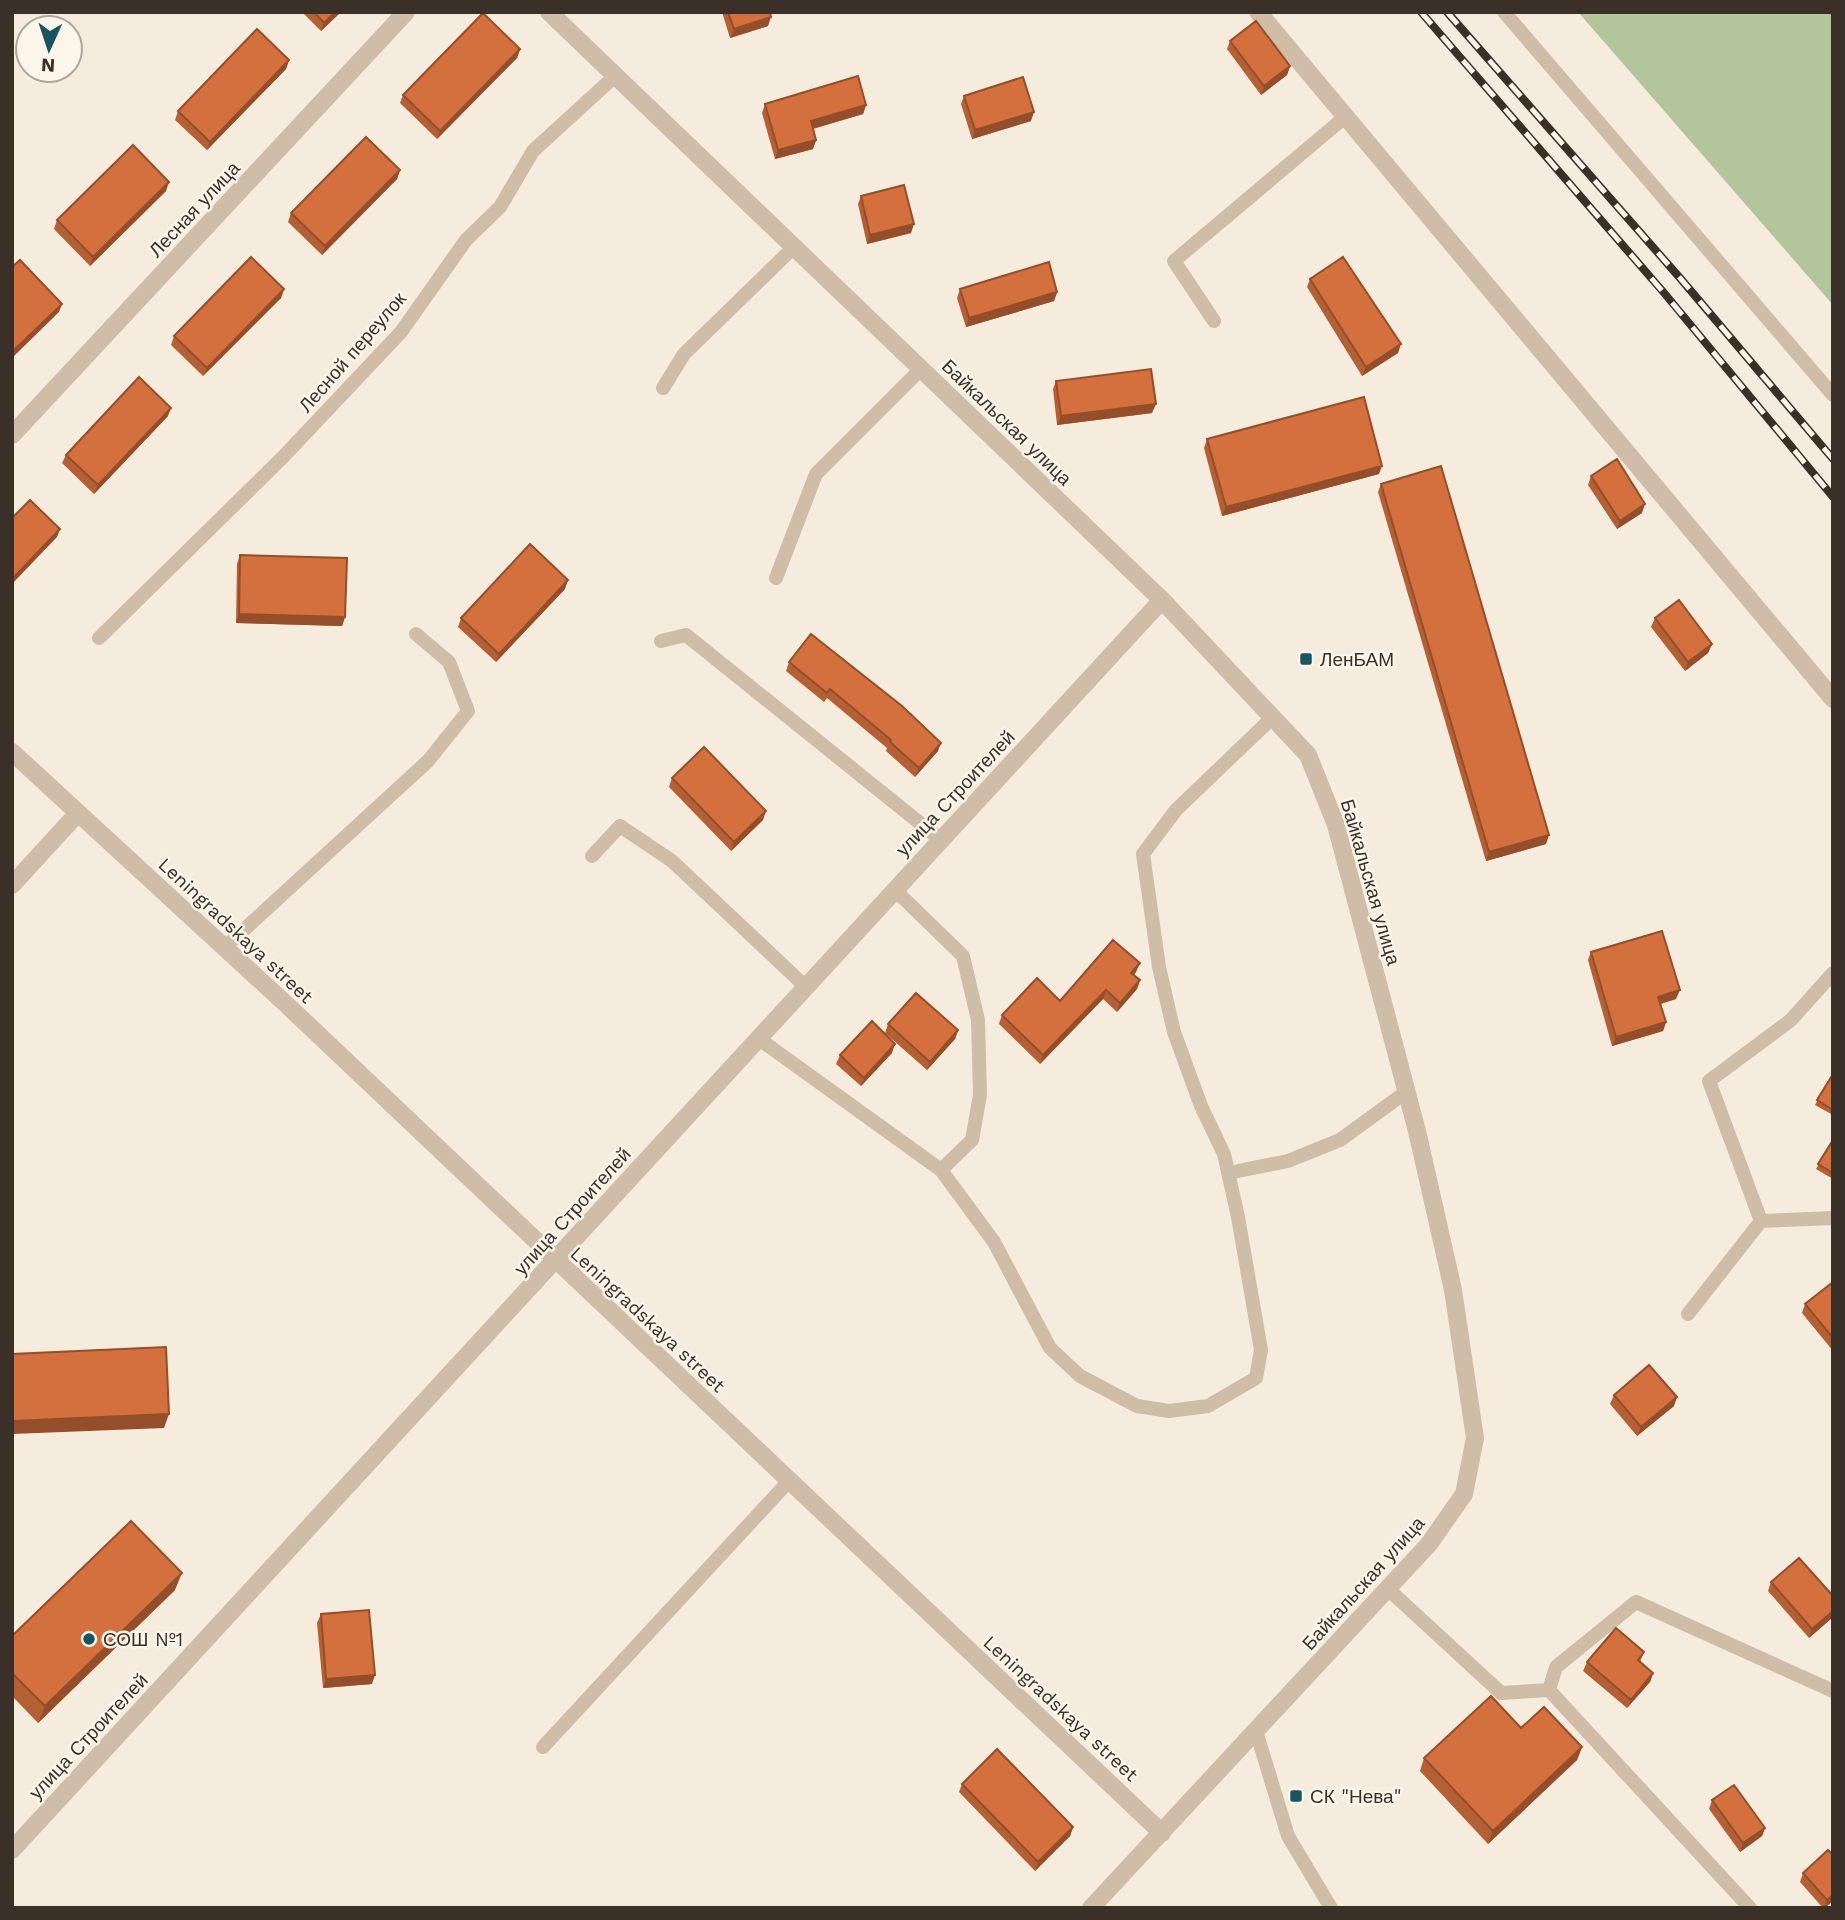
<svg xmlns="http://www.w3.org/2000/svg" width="1845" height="1920" font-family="'Work Sans',sans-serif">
<rect width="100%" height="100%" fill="#f5ecdd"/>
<path fill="#b3c69b" d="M1578 12H1833V305Z"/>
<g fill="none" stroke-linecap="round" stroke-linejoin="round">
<path stroke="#cfbda7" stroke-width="14" d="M1504 12 1833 395
M1214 321 1174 261 1345 117
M663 388 684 354 794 247
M776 578 816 474 921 369
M99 638 283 457 401 332 466 240 500 207 533 151 615 76
M661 641 686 635 941 840
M592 856 620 826 672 861 806 987
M895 890 963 956 978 1020 980 1095 972 1140 941 1170
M224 948 428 761 468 711 449 662 416 634
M759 1039 941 1170 994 1242 1050 1348 1080 1376 1137 1406 1169 1411 1208 1406 1256 1378 1261 1350 1238 1217 1224 1154 1201 1106 1174 1032 1159 967 1143 854 1176 810 1273 717
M1228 1173 1288 1161 1340 1140 1406 1092
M1761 1221 1709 1081 1791 1020 1833 973
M1688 1314 1761 1221 1833 1218
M1388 1589 1501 1693 1549 1690 1750 1908
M1549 1690 1556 1667 1636 1602 1833 1691
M1256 1731 1288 1836 1331 1908
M543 1747 789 1481"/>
<path stroke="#cfbda7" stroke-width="18" d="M1258 12 1833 699
M12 435 406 12
M12 752 287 1005 1162 1833
M12 885 78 813
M12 1850 1162 600"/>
<path stroke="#cfbda7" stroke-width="18" d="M549 12 1162 600 1308 755 1336 825 1417 1131 1453 1290 1475 1438 1464 1494 1429 1544 1091 1908"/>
<defs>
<path id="rail" d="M1421 12 1665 294 1833 497
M1447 12 1680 278 1833 459"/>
</defs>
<use href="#rail" stroke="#3a3028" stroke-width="8"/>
<use href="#rail" stroke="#fcf5ea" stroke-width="5" stroke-dasharray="16" stroke-linecap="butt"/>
</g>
<path fill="#b56034" d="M302 12H341L321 31Z
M722 12H770L768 26 730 38Z
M1230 41 1290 66 1287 75 1261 95 1227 49Z
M520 49 517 58 437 139 400 103 403 95Z
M289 60 286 69 207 150 175 120 178 111Z
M964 96 1031 121 972 139 961 104Z
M765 104 866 105 863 114 813 129 816 140 813 149 775 159 762 113Z
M400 170 397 179 322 255 288 222 291 213Z
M166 191 90 266 54 229 57 220Z
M861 196 911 233 867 244 858 204Z
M1310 279 1398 353 1362 376 1307 287Z
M284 289 281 298 203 376 171 345 174 336Z
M960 289 1057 292 1054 301 966 327 957 298Z
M1056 381 1152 413 1057 425 1053 389Z
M168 416 94 494 62 463 66 455Z
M1207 439 1379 474 1222 516 1204 448Z
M1591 476 1642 513 1617 529 1588 485Z
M1381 484 1546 844 1486 861 1378 492Z
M240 555 345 617 342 626 236 623 237 564Z
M565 589 496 662 458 627 461 618Z
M1655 618 1712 644 1708 653 1685 671 1651 627Z
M789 662 938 751 915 777 886 751 887 748 827 698 824 702 786 671Z
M672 778 763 820 731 851 669 787Z
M1591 952 1676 999 1661 1004 1666 1022 1663 1031 1612 1046 1588 960Z
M1136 972 1134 975 1140 980 1137 989 1117 1012 1103 999 1040 1064 999 1024 1002 1015 1060 1001Z
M888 1024 958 1030 955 1039 927 1070 885 1033Z
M892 1053 861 1086 836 1064 840 1055Z
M1833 1074V1115L1815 1105Z
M1833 1140V1179L1816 1169Z
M1833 1282V1351L1802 1313 1805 1304Z
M1614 1395 1674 1406 1637 1436 1610 1404Z
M1771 1582 1833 1596V1617L1809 1638 1768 1591Z
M175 1590 38 1723 12 1696V1636Z
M321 1614 372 1684 323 1688 317 1623Z
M1644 1652 1640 1662 1653 1673 1650 1682 1627 1708 1583 1671 1587 1662Z
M1521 1728 1582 1747 1577 1760 1488 1844 1420 1771 1424 1758Z
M962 1784 1073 1827 1070 1836 1035 1871 959 1792Z
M1712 1800 1765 1828 1762 1836 1740 1852 1709 1809Z
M1833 1855V1901L1825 1908H1823L1800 1882 1803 1873Z"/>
<path fill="#944e2b" d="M335 12H341L321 31 324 23Z
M771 17 768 26 730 38 734 29Z
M520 49 517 58 437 139 440 131Z
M289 60 286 69 207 150 210 142Z
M1290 66 1287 75 1261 95 1264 86Z
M866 105 863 114 808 130 811 121Z
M1034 112 1031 121 972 139 975 130Z
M816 140 813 149 775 159 778 150Z
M400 170 397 179 322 255 325 246Z
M169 182 166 191 90 266 93 257Z
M914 224 911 233 867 244 870 235Z
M284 289 281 298 203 376 207 368Z
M1057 292 1054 301 966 327 969 318Z
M62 304 59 312 12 358V352Z
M1401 344 1398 353 1362 376 1366 367Z
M1156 404 1152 413 1057 425 1061 416Z
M171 408 168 416 94 494 98 485Z
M1382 466 1379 474 1222 516 1226 507Z
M1645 504 1642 513 1617 529 1620 521Z
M60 529 57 537 12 584V579Z
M568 580 565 589 496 662 499 654Z
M239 614 345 617 342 626 236 623Z
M1712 644 1708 653 1685 671 1688 662Z
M941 743 938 751 915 777 919 768Z
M766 811 763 820 731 851 734 842Z
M1549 835 1546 844 1486 861 1489 852Z
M1140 963 1136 972 1128 982 1131 973Z
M1140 980 1137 989 1117 1012 1120 1003Z
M1106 990 1103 999 1040 1064 1043 1055Z
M1680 990 1676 999 1655 1005 1658 997Z
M1666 1022 1663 1031 1612 1046 1616 1037Z
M958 1030 955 1039 927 1070 930 1062Z
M895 1044 892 1053 861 1086 864 1078Z
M1677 1397 1674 1406 1637 1436 1641 1427Z
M169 1414 164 1428 12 1434V1421Z
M182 1573 175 1590 38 1723 45 1706Z
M1833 1611V1617L1809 1638 1812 1629Z
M1653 1673 1650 1682 1627 1708 1631 1700Z
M375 1675 372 1684 323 1688 326 1679Z
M1582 1747 1577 1760 1488 1844 1493 1831Z
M1073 1827 1070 1836 1035 1871 1038 1862Z
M1765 1828 1762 1836 1740 1852 1743 1843Z
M1833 1895V1901L1824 1908 1827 1900Z"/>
<path fill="#d3703d" stroke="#944e2b" stroke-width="2" d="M314 12H335L324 23Z
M728 12H770L771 17 734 29Z
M483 13 520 49 440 131 403 95Z
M1256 21 1290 66 1264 86 1230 41Z
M257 29 289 60 210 142 178 111Z
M858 76 866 105 811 121 816 140 778 150 765 104Z
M1023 77 1034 112 975 130 964 96Z
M366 137 400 170 325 246 291 213Z
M133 145 169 182 93 257 57 220Z
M904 185 914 224 870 235 861 196Z
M251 257 284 289 207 368 174 336Z
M1343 257 1401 344 1366 367 1310 279Z
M20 260 62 304 12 352V267Z
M1049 262 1057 292 969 318 960 289Z
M1151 369 1156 404 1061 416 1056 381Z
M139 377 171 408 98 485 66 455Z
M1364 397 1382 466 1226 507 1207 439Z
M1617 459 1645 504 1620 521 1591 476Z
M1441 466 1549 835 1489 852 1381 484Z
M30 500 60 529 12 579V518Z
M530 544 568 580 499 654 461 618Z
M240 555 347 558 345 617 239 614Z
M1679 600 1712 644 1688 662 1655 618Z
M811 634 902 706 941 743 919 768 890 742 891 740 830 689 827 693 789 662Z
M704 747 766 811 734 842 672 778Z
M1662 931 1680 990 1658 997 1666 1022 1616 1037 1591 952Z
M1113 940 1140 963 1131 973 1140 980 1120 1003 1106 990 1043 1055 1002 1015 1037 978 1060 1001Z
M916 993 958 1030 930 1062 888 1024Z
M872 1021 895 1044 864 1078 840 1055Z
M1833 1074V1110L1817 1100Z
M1833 1140V1173L1818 1164Z
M1833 1282V1338L1805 1304Z
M166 1347 169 1414 12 1421V1354Z
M1649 1365 1677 1397 1641 1427 1614 1395Z
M131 1521 182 1573 45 1706 12 1673V1636Z
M1799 1558 1833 1596V1611L1812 1629 1771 1582Z
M369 1610 375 1675 326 1679 321 1614Z
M1616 1628 1644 1652 1638 1660 1653 1673 1631 1700 1587 1662Z
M1491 1696 1521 1728 1544 1707 1582 1747 1493 1831 1424 1758Z
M997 1749 1073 1827 1038 1862 962 1784Z
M1734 1785 1765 1828 1743 1843 1712 1800Z
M1828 1850 1833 1855V1895L1827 1900 1803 1873Z"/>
<g fill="#195561" stroke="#fcf5ea" stroke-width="2.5">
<rect x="1299" y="652" width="14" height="14" rx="3.5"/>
<circle cx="89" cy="1639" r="7"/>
<rect x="1289" y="1789" width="14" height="14" rx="3.5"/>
</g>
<g text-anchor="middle" stroke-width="5" stroke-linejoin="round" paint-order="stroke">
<g font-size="19" fill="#3a3028" stroke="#fcf5ea">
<text transform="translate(194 209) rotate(-47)" y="7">Лесная улица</text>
<text transform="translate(352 352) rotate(-49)" y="7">Лесной переулок</text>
<text transform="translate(1007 422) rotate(44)" y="7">Байкальская улица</text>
<text transform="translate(955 793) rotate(-47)" y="7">улица Строителей</text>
<text transform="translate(1371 882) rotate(74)" y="7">Байкальская улица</text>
<text transform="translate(236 930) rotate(43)" y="7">Leningradskaya street</text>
<text transform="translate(572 1211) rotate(-48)" y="7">улица Строителей</text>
<text transform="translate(648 1319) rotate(43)" y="7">Leningradskaya street</text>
<text transform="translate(1363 1583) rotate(-48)" y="7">Байкальская улица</text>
<text transform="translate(1061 1708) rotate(43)" y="7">Leningradskaya street</text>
<text transform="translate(88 1736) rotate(-47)" y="7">улица Строителей</text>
</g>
<g font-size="19" fill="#3a3028" stroke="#fcf5ea" text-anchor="start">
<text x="1320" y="666">ЛенБАМ</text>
<text x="103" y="1646">СОШ №1</text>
<text x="1310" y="1803">СК "Нева"</text>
</g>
</g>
<rect width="1845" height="1920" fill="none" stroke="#3a3028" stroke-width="28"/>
<g transform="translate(49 49) rotate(183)"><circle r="33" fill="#fcf5ea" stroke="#aea69c" stroke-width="2"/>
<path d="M0-5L12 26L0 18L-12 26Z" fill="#195561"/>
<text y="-10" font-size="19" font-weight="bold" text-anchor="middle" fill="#3a3028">N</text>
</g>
</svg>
